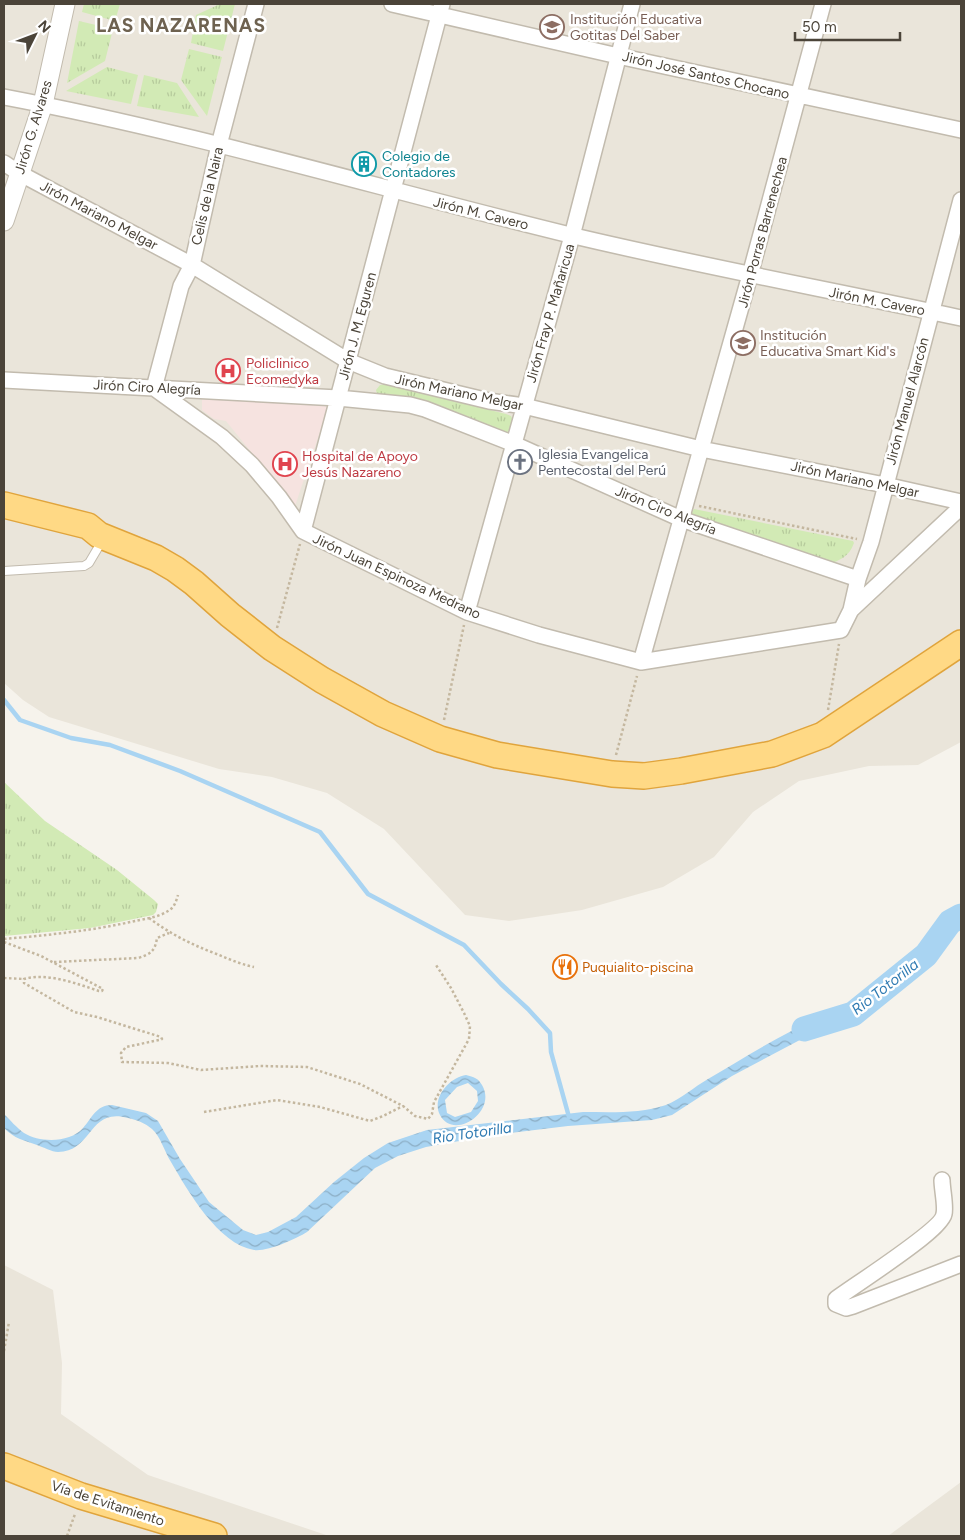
<svg xmlns="http://www.w3.org/2000/svg" width="965" height="1540" font-family="Figtree,sans-serif">
<defs>
<pattern id="grass-tufts" width="24" height="20" patternUnits="userSpaceOnUse" patternTransform="scale(1.25)"><rect width="24" height="20" fill="#d2eab5"/><path d="M3 7l-1-3M5 7V3M7 7l1-3M15 17l-1-3M17 17v-4M19 17l1-3" fill="none" stroke="#b6ca9c"/></pattern>
<pattern id="water-waves" width="16" height="10" patternUnits="userSpaceOnUse" patternTransform="scale(1.25)"><rect width="16" height="10" fill="#a9d4f2"/><path d="M0 5q4-4 8 0t8 0" fill="none" stroke="#8caec5"/></pattern>
</defs>
<rect width="100%" height="100%" fill="#f6f3ec"/>
<path fill="#eae5da" d="M4 4H961V742L918 765 869 766 799 781 753 812 714 857 663 887 582 910 509 921 465 915 384 829 327 793 272 777 219 769 49 717 23 700 4 683Z
M4 1265 53 1290 62 1363 61 1414 148 1475 329 1536H4Z
M961 1482V1536H888Z"/>
<path fill="#f6e3e0" d="M202 395 230 400 322 404 328 408 295 506 226 421 214 419 202 410Z"/>
<path fill="url(#grass-tufts)" d="M84 4H120L115 21 82 12Z
M220 4H235L223 51 191 43 196 15Z
M79 21 113 29 105 61 67 83Z
M189 49 222 57 207 116 181 80Z
M107 67 138 75 131 104 66 91Z
M144 75 177 83 199 117 137 106Z
M386 384 506 414 511 416 514 422 507 433 503 436 464 415 431 405 381 398 377 394 376 390 380 385Z
M694 509 853 541 854 543C849 557 840 560 827 565L690 516Z
M4 782 45 821 117 870 154 900 158 904 156 912 153 915 90 928 4 936Z"/>
<path fill="url(#water-waves)" fill-rule="evenodd" d="M832 1013 839 1023 815 1032 732 1076 672 1115 652 1120 568 1126 493 1135 426 1147 398 1156 375 1168 307 1232C296 1239 267 1252 254 1250 218 1244 188 1191 171 1162 164 1151 161 1137 152 1129 145 1123 137 1120 128 1118 88 1107 94 1151 58 1152 52 1152 43 1147 37 1145 23 1140 15 1139 4 1128V1114C10 1120 17 1128 24 1133 40 1143 70 1143 83 1128 92 1118 96 1105 112 1105L146 1113 158 1121 180 1159 209 1202 243 1230 256 1235 268 1232 296 1217 334 1182 364 1158 388 1143 427 1130 583 1112C610 1112 640 1114 666 1105 681 1099 694 1087 708 1079 747 1056 789 1029 832 1013Z
M466 1075C474 1077 478 1078 482 1085 498 1112 453 1141 440 1115 431 1098 450 1077 466 1075ZM468 1083 477 1091 478 1101 471 1112 455 1117 447 1113 445 1100 457 1087Z"/>
<g fill="none" stroke-linecap="round" stroke-linejoin="round">
<path stroke="#a9d4f2" stroke-width="4.5" d="M4 700 20 720 71 738 110 745 180 771 320 832 368 894 464 945 501 984 528 1009 550 1033 551 1052 569 1117"/>
<path stroke="#a9d4f2" stroke-width="25" d="M804 1029 853 1014 926 955 950 922 961 916"/>
<defs>
<path id="service" d="M4 571 84 566 89 563 102 541"/>
<path id="minor" d="M256 4 219 145 192 265 181 286 154 388 222 437 252 465 279 497 303 531 467 612 539 635 641 662 841 630 851 610 858 579 871 542 961 200
M392 4 618 56 961 130
M4 97C195 133 381 189 570 235 700 266 831 290 961 318
M4 163 19 173 192 265 348 361 385 376 489 401 524 406 701 449 885 485 961 502
M4 380 338 398 410 405 425 409 514 444 681 519 858 579
M303 531 442 4
M851 610 961 507
M467 612 572 236 632 4
M641 662 750 275 823 4
M942 1180C942 1189 946 1206 944 1214 942 1230 853 1286 836 1299V1304L846 1308 853 1306 961 1264"/>
<path id="tertiary" d="M4 221 43 104 65 4"/>
<path id="trunk" d="M4 505 88 526 99 535 156 558 175 569 194 583 230 615 272 648 322 680 383 714 440 739 497 755 612 774 644 776 681 771 772 754 823 735 961 643
M4 1466 81 1496 214 1536"/>
</defs>
<use href="#service" stroke="#c2bbae" stroke-width="10"/>
<use href="#minor" stroke="#c2bbae" stroke-width="18"/>
<use href="#tertiary" stroke="#c2bbae" stroke-width="21"/>
<use href="#trunk" stroke="#e0a43c" stroke-width="28"/>
<path stroke="#c4b79f" stroke-width="2.5" stroke-dasharray="2.5 2.5" stroke-linecap="butt" d="M699 506 857 539
M277 628 300 544
M828 710 839 644
M444 720 464 625
M616 755 637 676
M149 918C169 933 190 944 214 953 227 958 239 964 254 967
M4 939C48 935 91 931 135 921 145 919 159 917 168 911 174 908 176 902 178 895
M4 942 41 956 103 989 102 991H99C78 984 46 972 24 979V983L74 1012 97 1017 161 1037 162 1039 159 1040 126 1047 121 1053 122 1062 168 1063 201 1070 260 1066 307 1067 360 1084 403 1106 415 1116 428 1119 432 1114 434 1102 469 1039 470 1026 464 1013 451 988 436 965
M54 962 138 958C151 954 155 951 157 938L169 933
M4 978 24 979
M204 1112 277 1100 320 1107 370 1121 383 1116 403 1106
M4 1351 9 1322
M67 1536 75 1514"/>
<use href="#service" stroke="#fff" stroke-width="8"/>
<use href="#minor" stroke="#fff" stroke-width="15"/>
<use href="#tertiary" stroke="#fff" stroke-width="19"/>
<use href="#trunk" stroke="#ffd985" stroke-width="25"/>
</g>
<defs>
<symbol id="school-ring" viewBox="-11 -11 22 22"><circle r="9.5" fill="#fff" stroke="#8d6e63" stroke-width="1.5"/><path d="M0-5L7-2L0 1L-7-2ZM-4 1L0 2.5L4 1V4Q0 6-4 4Z" fill="#8d6e63"/></symbol>
<symbol id="building-ring" viewBox="-11 -11 22 22"><circle r="9.5" fill="#fff" stroke="#0f9aa8" stroke-width="1.5"/><path d="M-4-6H4V6H1V3H-1V6H-4ZM-2.5-4.3h1.7v1.8h-1.7ZM.8-4.3h1.7v1.8H.8ZM-2.5-1h1.7V.8h-1.7ZM.8-1h1.7V.8H.8Z" fill="#0f9aa8"/></symbol>
<symbol id="hospital-ring" viewBox="-11 -11 22 22"><circle r="9.5" fill="#fff" stroke="#e0444e" stroke-width="1.5"/><path d="M-5-5h3v3.5h4V-5h3V5h-3V1.5h-4V5h-3Z" fill="#e0444e"/></symbol>
<symbol id="church-ring" viewBox="-11 -11 22 22"><circle r="9.5" fill="#fff" stroke="#6b7280" stroke-width="1.5"/><path d="M-1.2-6h2.4v3.5h3.3v2.4h-3.3V6h-2.4V-.1h-3.3v-2.4h3.3Z" fill="#6b7280"/></symbol>
<symbol id="restaurant-ring" viewBox="-11 -11 22 22"><circle r="9.5" fill="#fff" stroke="#e8710a" stroke-width="1.5"/><path d="M-5-6h1v4h1v-4h1v4h1v-4h1v5L-1.5 .5V6h-2V.5L-5-1ZM5-6V6H3V1.5H1.5Q1.5-4 5-6Z" fill="#e8710a"/></symbol>
</defs>
<g fill-rule="evenodd">
<use href="#school-ring" x="538" y="13" width="28" height="28"/>
<use href="#building-ring" x="350" y="150" width="28" height="28"/>
<use href="#school-ring" x="729" y="329" width="28" height="28"/>
<use href="#hospital-ring" x="214" y="357" width="28" height="28"/>
<use href="#church-ring" x="506" y="448" width="28" height="28"/>
<use href="#hospital-ring" x="271" y="450" width="28" height="28"/>
<use href="#restaurant-ring" x="551" y="953" width="28" height="28"/>
</g>
<g text-anchor="middle" stroke-width="5" stroke-linejoin="round" paint-order="stroke">
<g font-size="14" fill="#785e54" stroke="#fff" text-anchor="start">
<text x="570" y="24">Institución Educativa<tspan x="570" dy="16">Gotitas Del Saber</tspan></text>
<text x="760" y="340">Institución<tspan x="760" dy="16">Educativa Smart Kid's</tspan></text>
</g>
<g font-size="14" fill="#4b4439" stroke="#fff">
<text transform="translate(706 75) rotate(13)" y="5">Jirón José Santos Chocano</text>
<text transform="translate(33 127) rotate(-73)" y="5">Jirón G. Alvares</text>
<text transform="translate(207 196) rotate(-77)" y="5">Celis de la Naira</text>
<text transform="translate(481 213) rotate(14)" y="5">Jirón M. Cavero</text>
<text transform="translate(99 215) rotate(28)" y="5">Jirón Mariano Melgar</text>
<text transform="translate(762 232) rotate(-75)" y="5">Jirón Porras Barrenechea</text>
<text transform="translate(877 301) rotate(11)" y="5">Jirón M. Cavero</text>
<text transform="translate(550 313) rotate(-74)" y="5">Jirón Fray P. Mañaricua</text>
<text transform="translate(357 326) rotate(-75)" y="5">Jirón J. M. Eguren</text>
<text transform="translate(147 387) rotate(3)" y="5">Jirón Ciro Alegría</text>
<text transform="translate(459 392) rotate(12)" y="5">Jirón Mariano Melgar</text>
<text transform="translate(907 401) rotate(-75)" y="5">Jirón Manuel Alarcón</text>
<text transform="translate(855 479) rotate(12)" y="5">Jirón Mariano Melgar</text>
<text transform="translate(666 510) rotate(22)" y="5">Jirón Ciro Alegría</text>
<text transform="translate(397 576) rotate(25)" y="5">Jirón Juan Espinoza Medrano</text>
<text transform="translate(108 1503) rotate(18)" y="5">Vía de Evitamiento</text>
</g>
<g font-size="14" fill="#0d838f" stroke="#fff" text-anchor="start">
<text x="382" y="161">Colegio de<tspan x="382" dy="16">Contadores</tspan></text>
</g>
<g font-size="14" fill="#be3a42" stroke="#fff" text-anchor="start">
<text x="246" y="368">Policlinico<tspan x="246" dy="16">Ecomedyka</tspan></text>
<text x="302" y="461">Hospital de Apoyo<tspan x="302" dy="16">Jesús Nazareno</tspan></text>
</g>
<g font-size="14" fill="#5b616d" stroke="#fff" text-anchor="start">
<text x="538" y="459">Iglesia Evangelica<tspan x="538" dy="16">Pentecostal del Perú</tspan></text>
</g>
<g font-size="14" fill="#c56008" stroke="#fff" text-anchor="start">
<text x="582" y="972">Puquialito-piscina</text>
</g>
<g font-size="15" font-style="italic" fill="#2e7ab2" stroke="#fff">
<text transform="translate(885 987) rotate(-38)" y="5">Rio Totorilla</text>
<text transform="translate(472 1133) rotate(-8)" y="5">Rio Totorilla</text>
</g>
<g font-size="19" font-weight="bold" letter-spacing="1" fill="#6e6250" stroke="#fff">
<text x="181" y="32">LAS NAZARENAS</text>
</g>
</g>
<rect width="965" height="1540" fill="none" stroke="#4b4439" stroke-width="10"/>
<g transform="translate(35 35) rotate(48)" stroke="#ffffff" stroke-width="4" paint-order="stroke">
<path d="M0-4L9 19L0 12L-9 19Z" fill="#4b4439"/>
<text y="-8" font-size="14" font-weight="bold" text-anchor="middle" fill="#4b4439">N</text>
</g>
<path d="M795 32v8h105v-8" fill="none" stroke="#4b4439" stroke-width="2.5"/>
<text x="802" y="32" font-size="15" fill="#4b4439" stroke="#ffffff" stroke-width="4" paint-order="stroke">50 m</text>
</svg>
